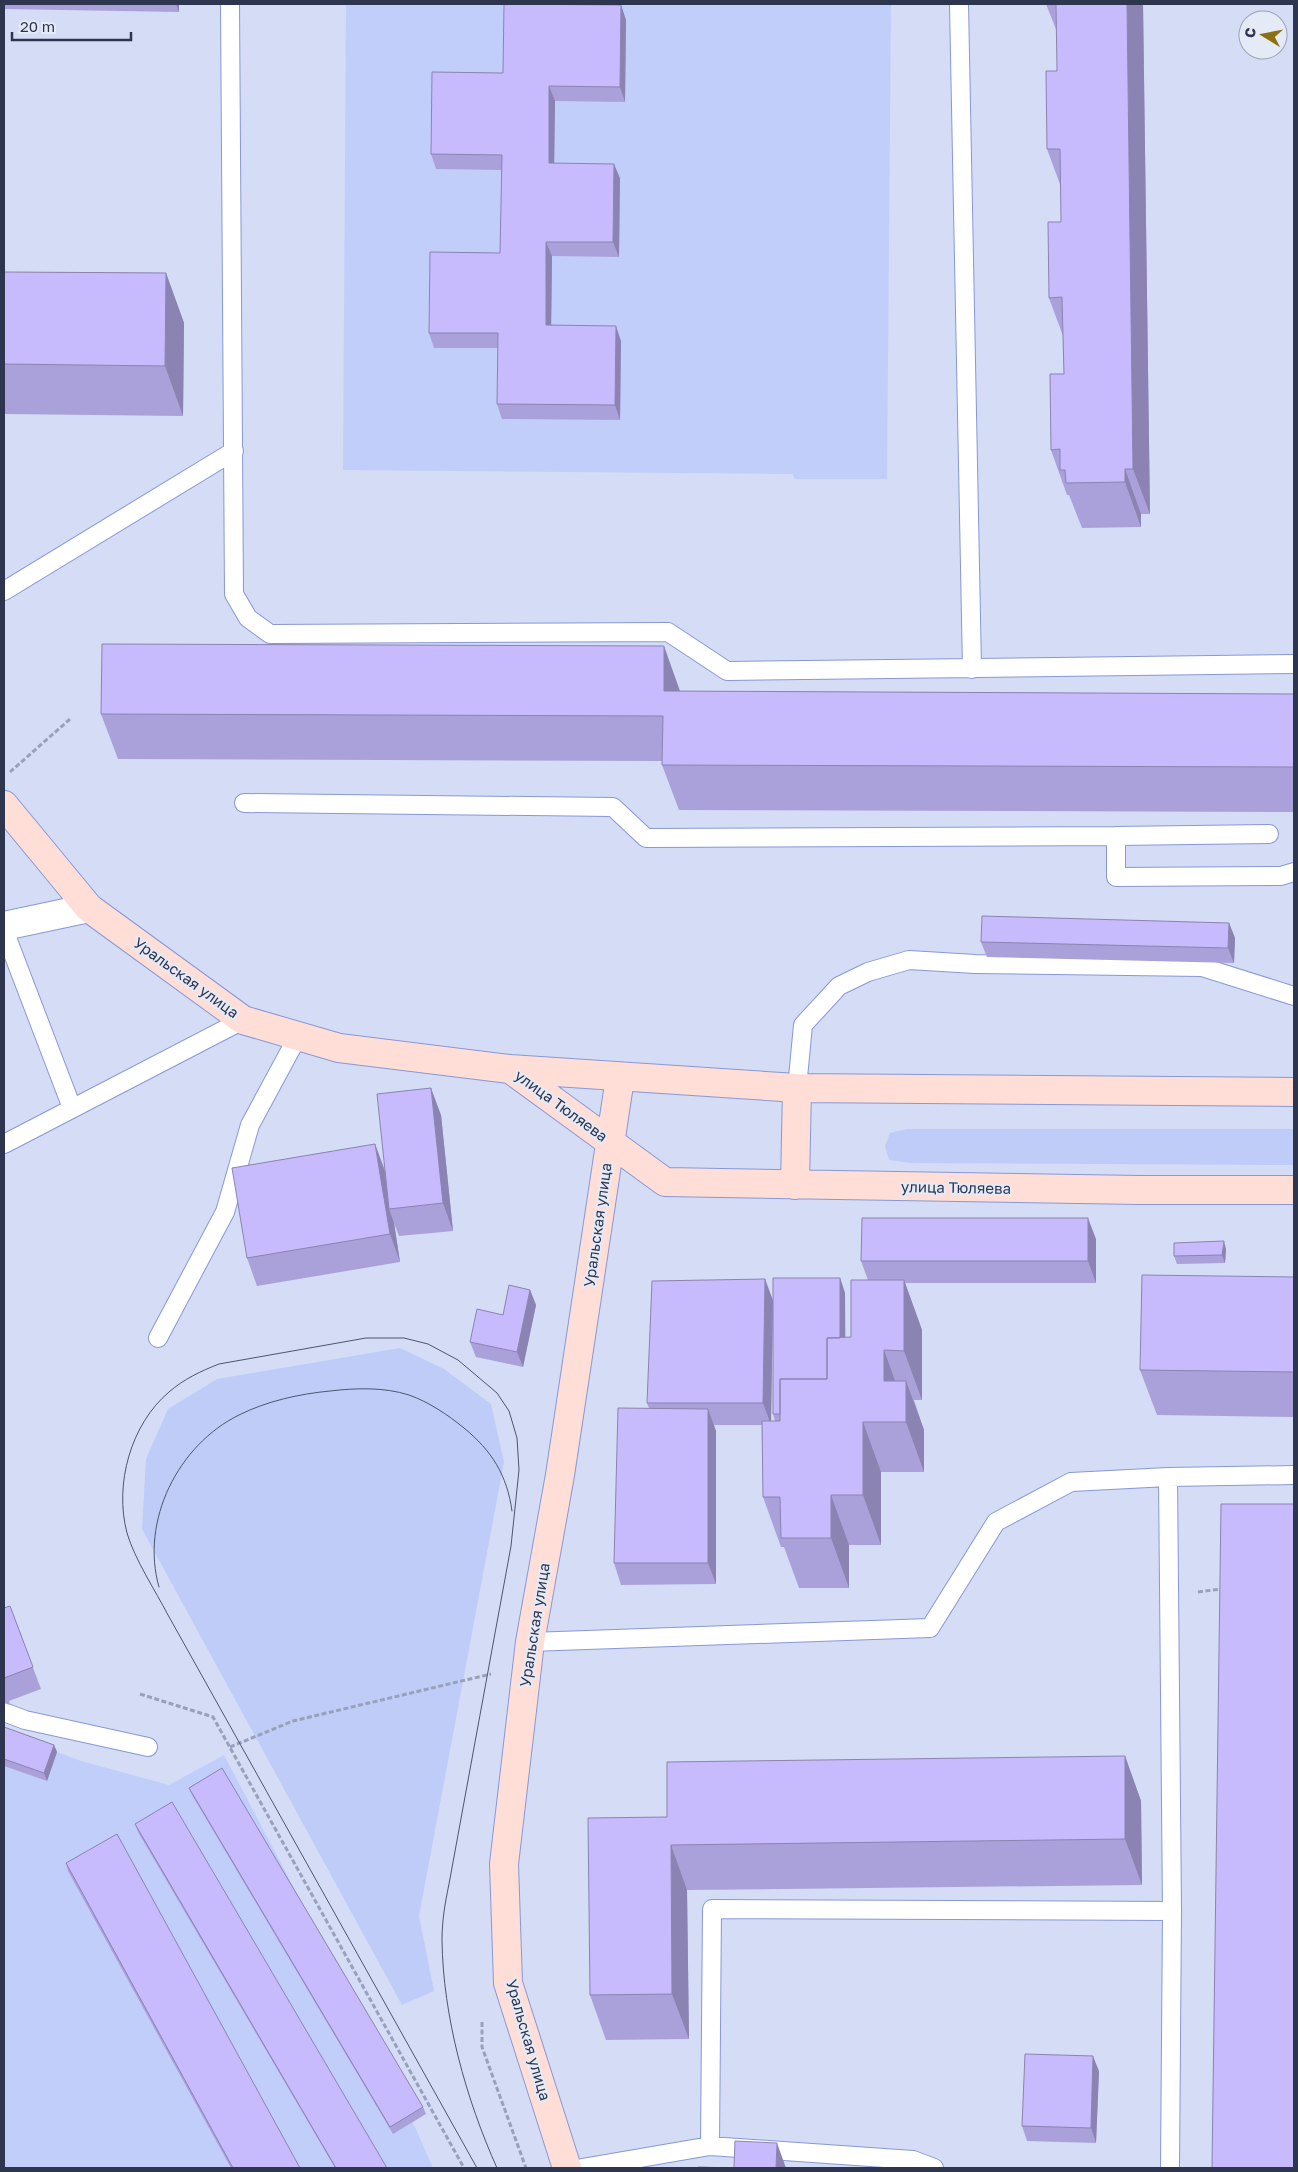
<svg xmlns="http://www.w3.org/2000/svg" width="1298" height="2172" font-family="'Golos Text',sans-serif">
<rect width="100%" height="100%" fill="#d4dcf6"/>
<path fill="#c2cefa" d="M346 4H891L887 479H794L793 474 343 470Z
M4 1732 81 1761 169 1785 224 1755 389 2068 433 2168H4Z"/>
<path fill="#bfccf8" d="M907 1129H1294V1165L910 1163 889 1160 885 1146 890 1133Z
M400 1348 444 1369 491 1404 504 1462 419 1916 434 1991 402 2005 142 1529 146 1459 168 1409 217 1379Z"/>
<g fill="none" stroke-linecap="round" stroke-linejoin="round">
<defs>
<path id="lane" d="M230 4 234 594 248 618 270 634 668 632 727 671 1294 664
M959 4 972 669
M4 591 234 451
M244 803 613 807 646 838 1116 836V877L1281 876 1294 872
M1116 836 1269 834
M4 930 72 1108
M797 1088 803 1025 839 986 868 972 909 960 975 964 1202 967 1294 996
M4 1144 243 1020
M158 1338 225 1212 250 1125 298 1036
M1168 1477 1172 1911 1170 2168
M530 1642 930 1628 996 1522 1071 1482 1168 1477 1294 1475
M4 1712 25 1720 148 1747
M710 2146 712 1909 1172 1911
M582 2168 710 2146 913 2160 934 2168"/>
<path id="street" d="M4 926 89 908"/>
<path id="secondary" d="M4 805 89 908 243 1020 339 1048 510 1069 797 1088 1294 1092
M510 1069 665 1182 1139 1190H1294
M795 1185 797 1088
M567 2168 508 1983 504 1864 530 1642 560 1475 620 1078"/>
</defs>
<use href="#lane" stroke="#8898d6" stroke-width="20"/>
<use href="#street" stroke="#8898d6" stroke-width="30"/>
<use href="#secondary" stroke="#8898d6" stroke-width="30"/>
<path stroke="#98a0ba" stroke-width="3" stroke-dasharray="5 2.5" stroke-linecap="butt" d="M10 772 70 719
M1198 1592 1221 1589 1222 1586
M140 1694 213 1717 464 2168
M230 1747 293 1721 491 1674
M482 2022V2047L526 2168"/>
<use href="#lane" stroke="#fff" stroke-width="18"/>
<use href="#street" stroke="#fff" stroke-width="28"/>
<use href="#secondary" stroke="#ffded7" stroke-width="28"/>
<path stroke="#4e556e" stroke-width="1" d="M159 1587C140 1521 178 1445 239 1415 267 1401 299 1394 330 1391 356 1388 384 1387 409 1395 429 1402 448 1415 464 1428 492 1451 507 1475 512 1511
M477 2168 168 1615C155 1590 135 1560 127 1533 114 1484 131 1424 169 1392 184 1379 201 1371 219 1364L366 1338H404L428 1344 458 1360 497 1393 509 1411 517 1438 519 1470 511 1546 449 1884C445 1903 442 1921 442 1940 443 2017 466 2099 497 2168"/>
</g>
<path fill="#aba1da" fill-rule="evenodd" d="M4 4H179V12L4 9Z
M1046 4H1143L1150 514H1141V527L1082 528 1069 495H1067L1051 450 1064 374 1063 336 1049 298 1061 222V187L1047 149 1057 71V32Z
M621 5 626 20 625 102 555 101 554 163 620 178 619 257 552 256 551 325 621 341 620 420 502 419 497 404 498 348H434L429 333 500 253 502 170 436 169 431 154 503 73Z
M4 272 166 273 184 323 183 416 4 414Z
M680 691 1294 694V812L679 810 662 765V761L118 759 101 714Z
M1229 923 1235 938 1234 963 987 957 981 942Z
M441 1115 453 1231 399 1236 394 1223 400 1262 257 1286 247 1258 375 1144 385 1170Z
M1096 1239V1283H905L922 1330V1400H914L924 1430V1472H881V1545H849V1588H799L784 1547H781L763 1497 762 1425H714L716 1431V1584L621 1585 614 1563 649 1408 647 1403 765 1279 773 1301 840 1278 845 1293V1338L851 1337 868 1280 861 1261ZM773 1301V1414L775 1421H771Z
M1226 1249 1225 1263 1177 1264 1174 1256Z
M1294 1277V1417L1157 1415 1140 1370Z
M530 1290 536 1305 523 1367 476 1357 470 1342 503 1315Z
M10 1606 41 1689 9 1701 10 1705 4 1703V1608Z
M4 1727 54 1745 57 1752 47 1781 4 1766Z
M1125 1756 1141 1801 1142 1885 687 1890 689 2039 606 2040 590 1995 667 1817Z
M189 1788 423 2107 426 2114 393 2134 192 1795Z
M135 1824 387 2168H335L138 1832Z
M66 1863 300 2168H231L68 1871Z
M1099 2071 1096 2143 1027 2141 1022 2126Z"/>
<path fill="#8b83b1" d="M176 4H179V12Z
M1127 4H1143L1150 514 1133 469Z
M621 5 626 20 625 102 620 87Z
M549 86 555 101 554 177 549 163Z
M614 164 620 178 619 257 613 242Z
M546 242 552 256 551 340 546 325Z
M166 273 184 323 183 416 165 366Z
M616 326 621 341 620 420 615 405Z
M1125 469 1141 514V527L1125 482Z
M664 646 680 691V736L664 691Z
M1229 923 1235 938 1234 963 1228 948Z
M431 1088 441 1115 453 1231 443 1203Z
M375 1144 385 1172 389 1209 394 1223 400 1262 390 1234Z
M1088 1218 1096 1239V1283L1088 1261Z
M1224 1241 1226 1249 1225 1263 1222 1255Z
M840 1278 845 1293 846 1429 840 1414Z
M765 1279 773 1301 771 1425 763 1403Z
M904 1280 922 1330V1400L904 1351Z
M530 1290 536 1305 523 1367 517 1352Z
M884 1350 902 1400 884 1381Z
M906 1381 924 1430V1472L906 1422Z
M708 1409 716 1431V1584L708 1563Z
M863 1422 881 1472V1545L863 1495Z
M831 1495 849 1545V1588L831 1538Z
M54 1745 57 1752 47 1781 44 1773Z
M1125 1756 1141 1801 1142 1885 1125 1839Z
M671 1845 687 1890 689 2039 672 1994Z
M1093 2056 1099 2071 1096 2143 1091 2128Z
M777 2143 786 2168H776Z"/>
<path fill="#c7bbfd" stroke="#8b83b1" d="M504 4 621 5 620 87 549 86V163L614 164 613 242H546V325L616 326 615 405 497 404 498 333H429L430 252 500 253 502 155 431 154 432 72 503 73Z
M1056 4H1127L1133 469H1125V482L1066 483 1065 470H1060V449L1051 450 1050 374H1064L1062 297 1049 298 1048 222H1061L1060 149H1047L1046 71H1057Z
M4 272 166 273 165 366 4 364Z
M102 644 664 646V691L1294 694V767L662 765 663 716 101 714Z
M982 916 1229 923 1228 948 981 942Z
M431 1088 443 1203 389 1209 377 1094Z
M375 1144 390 1234 247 1258 232 1168Z
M862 1218H1088V1261H861Z
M1224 1241 1222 1255 1174 1256V1243Z
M1142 1275 1294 1277V1372L1140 1370Z
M773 1278H840V1338H827V1379H780V1414H773Z
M765 1279 763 1403H647L652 1281Z
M851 1280H904V1351L884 1350V1381H906V1422H863V1495H831V1538H781L780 1497H763L762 1421H780V1379H827V1338L851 1337Z
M509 1285 530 1290 517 1352 470 1342 477 1309 503 1315Z
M618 1408 708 1409V1563H614Z
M1221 1504H1294V2168H1212Z
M10 1606 33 1667 4 1678V1608Z
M4 1727 54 1745 44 1773 4 1759Z
M1125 1756V1839L671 1845 672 1994 590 1995 588 1818 667 1817V1762Z
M222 1768 423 2107 390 2127 189 1788Z
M172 1802 387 2168H336L135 1824Z
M117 1834 300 2168H233L66 1863Z
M1025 2054 1093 2056 1091 2128 1022 2126Z
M735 2141 777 2143 776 2168H734Z
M698 2167 733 2168H698Z"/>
<g text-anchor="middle" stroke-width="4" stroke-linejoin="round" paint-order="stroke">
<g font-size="15" fill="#2e354e" stroke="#e5eaf7">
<text transform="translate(186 978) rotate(36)" y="5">Уральская улица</text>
<text transform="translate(561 1106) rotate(36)" y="5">улица Тюляева</text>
<text transform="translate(956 1188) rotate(1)" y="5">улица Тюляева</text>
<text transform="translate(598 1225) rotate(-82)" y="5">Уральская улица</text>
<text transform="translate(535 1625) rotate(-81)" y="5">Уральская улица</text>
<text transform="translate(528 2040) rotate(74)" y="5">Уральская улица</text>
</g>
</g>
<rect width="1298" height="2172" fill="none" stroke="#2e354e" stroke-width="10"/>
<g transform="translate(1263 35) rotate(280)"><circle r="24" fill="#e5eaf7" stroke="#9ca2b3"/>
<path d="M0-4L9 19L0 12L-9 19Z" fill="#8a7012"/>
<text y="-8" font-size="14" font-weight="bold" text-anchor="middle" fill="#2e354e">С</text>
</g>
<path d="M12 32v8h119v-8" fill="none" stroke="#2e354e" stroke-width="2.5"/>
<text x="20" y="32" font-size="15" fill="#2e354e" stroke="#e5eaf7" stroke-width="4" paint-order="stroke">20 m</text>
</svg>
